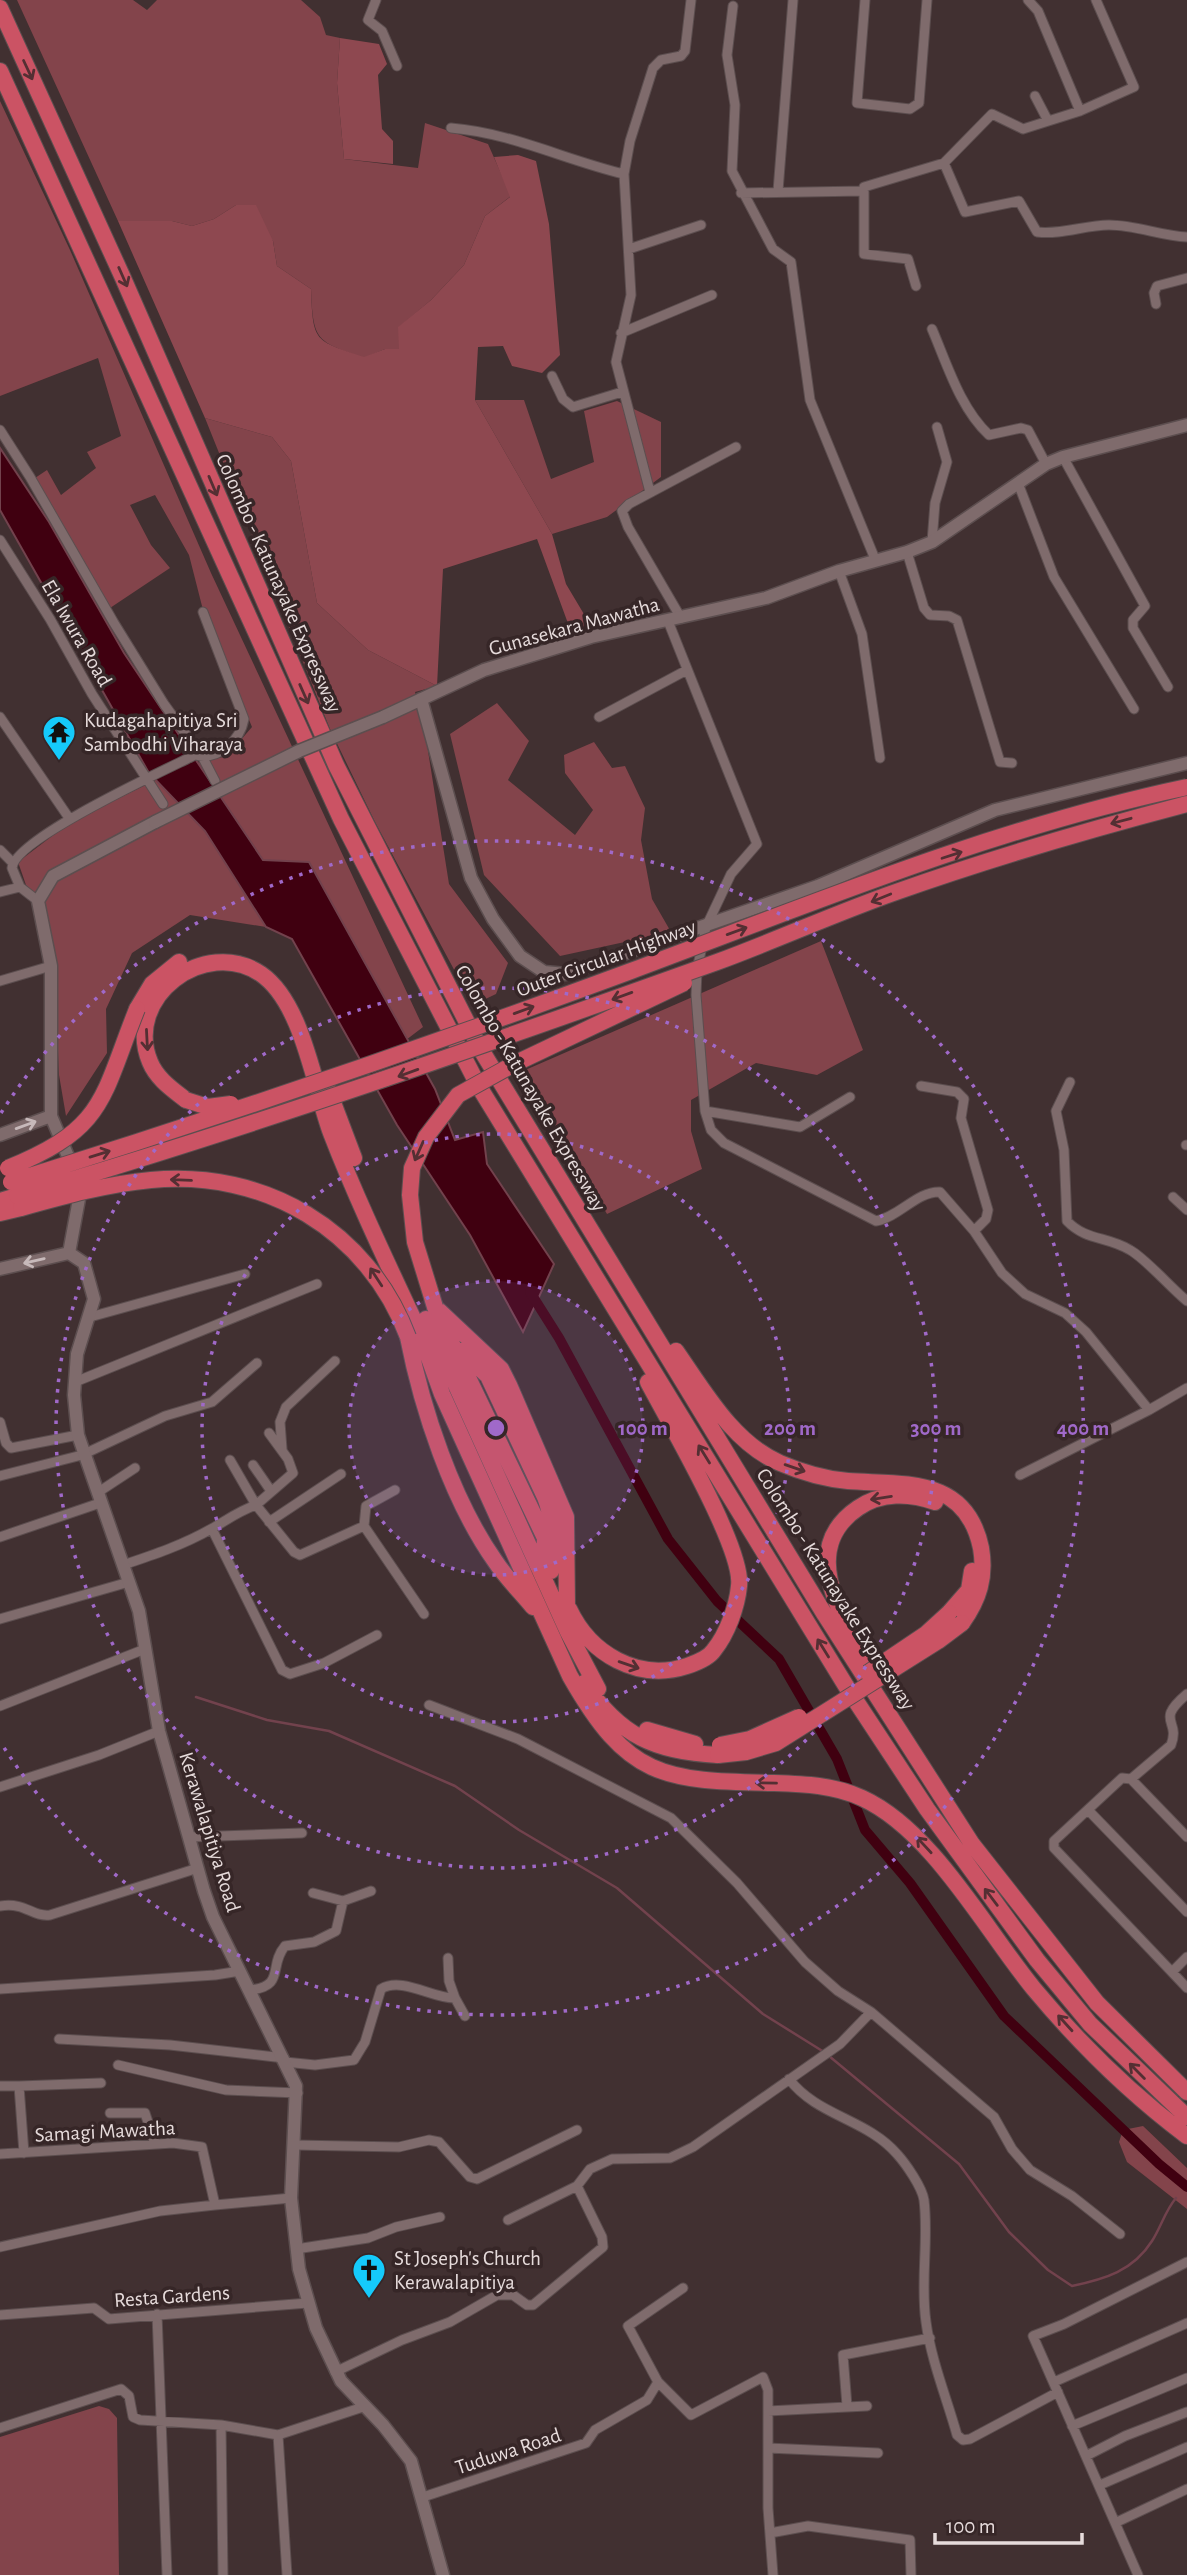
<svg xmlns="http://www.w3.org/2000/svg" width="1187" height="2575" font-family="'Alegreya Sans',sans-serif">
<rect width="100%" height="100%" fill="#413031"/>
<path fill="#83444b" d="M17 0H133L147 10 157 0H301L320 17 326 35 340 38 337 83 344 159 418 168 425 123 488 144 511 196 485 216 464 265 431 300 399 327V349H385L364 358C316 341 313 341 311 289L277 266 273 241 236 205 214 219 192 226 172 221H118Z
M0 101 70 250 211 573 423 1027 406 1040 309 862 264 861 198 763 227 756 252 727 202 606 189 555 155 495 130 505 151 545 170 568 110 608 35 478 47 470 61 495 96 468 87 452 121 436 98 358 0 396Z
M475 400H524L551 479 594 462 584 411 617 401 661 422V477L607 517 552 534Z
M205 418 272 437 291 461 317 603 368 650 437 686 415 692 423 719 449 884 508 963 496 994 473 1005 375 822 330 729Z
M497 703 529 741 508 780 575 835 593 810 565 773 564 755 594 742 612 768 625 766 645 808 641 840 652 899 671 932 560 956 484 875 450 734Z
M156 780 205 831 266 927 190 915 132 953 106 1009 107 1053 66 1116 59 1075 54 954 44 903 26 885 18 862 73 820Z
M821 941 863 1050 817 1075 756 1063 691 1100V1131L702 1169 607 1214 523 1071Z
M1143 2126 1187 2168V2209L1127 2162 1119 2142 1123 2130Z
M99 2406 109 2409 117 2418 119 2575H0V2437Z"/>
<path fill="#8e4850" d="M340 38 379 44 387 64 378 75 382 129 393 141V164L344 159 337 83Z
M518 155 536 161 549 224 560 355 542 373 512 366 503 346 478 347 475 400 552 534 566 584 594 631 573 637 537 539 443 569 437 686 368 650 317 603 291 461 272 437 205 418 118 221H172L192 226 214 219 236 205H256L273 241 277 266 311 289C313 343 314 340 364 357L385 349H399L398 327 431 300 464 265 485 216 510 197 494 157Z"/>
<path fill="#400010" stroke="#72424d" stroke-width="2" d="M0 448 49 522 124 653 263 860 309 862 435 1089 455 1140 483 1132 487 1164 554 1264 523 1332 470 1235 397 1125 292 939 266 927 205 831 149 773 0 510Z"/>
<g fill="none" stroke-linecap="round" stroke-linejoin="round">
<path stroke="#72424d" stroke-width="2.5" d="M196 1697 267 1720 329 1731 455 1786 519 1830 617 1888 763 2014 824 2052
M829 2056 959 2164 1009 2232 1048 2270 1072 2286C1105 2279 1133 2271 1152 2241 1161 2227 1165 2211 1176 2198"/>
<path stroke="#400010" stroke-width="10" d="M530 1292 559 1338 668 1539 717 1601 779 1659 837 1759 865 1830 910 1883 1004 2016 1159 2164 1187 2187"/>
<defs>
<path id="street" d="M376 0 368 20 382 31 397 66
M865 0 857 103 910 109 919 103 927 0
M1028 0 1038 11 1080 111
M733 6 727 55 735 105 732 171 773 249 791 262 810 400 875 559
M1035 96 1047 119
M451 128C512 133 565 160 624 174
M944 163 965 212 1019 201 1037 232C1062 235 1085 225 1109 225 1136 225 1161 236 1187 237
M778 191 793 0
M741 193 863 191
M629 249 701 225
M916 286 908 259 864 254V187L944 163 992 114 1023 129 1080 111 1134 87 1096 0
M1156 304 1154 293 1157 286 1187 278
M932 329C947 364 960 408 989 435L1021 428 1028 430 1046 464
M621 333 712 295
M552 376 563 399 573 407 622 392
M0 430 30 477 114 623 164 704 203 758 215 781
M1063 457 1145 606 1133 620V628L1168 687
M1018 483 1054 577 1134 709
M650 492 616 362 631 295 624 174 630 141 653 68 661 60 681 56 685 51 691 0
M0 540 50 619 92 694 163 804
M932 542 935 503 947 462 937 427
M907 552 924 608 930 615 949 616 957 620 1000 762 1012 763
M839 571 862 634 880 758
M681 618 628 527 622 511 629 504 736 447
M668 621 757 844 731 874 706 927 697 970 696 995 705 1111 711 1130 724 1143 876 1221C899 1217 917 1191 940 1192L974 1231 1002 1273 1025 1294 1065 1313 1086 1332 1149 1410 1187 1388
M0 717 69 818
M599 717 685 671
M0 850 12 862
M0 892 20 887
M38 901 20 887 12 868C14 839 165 770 195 755 218 761 240 741 244 719L203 612
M0 981 51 966
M1070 1082 1056 1111 1064 1150 1067 1221C1086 1241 1107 1236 1130 1250 1145 1258 1171 1288 1187 1301
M921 1086 957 1092 964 1099 961 1118 988 1210 986 1219 974 1231
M705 1111 800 1127 850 1097
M1186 1145H1187
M1173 1197 1187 1210
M90 1317 245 1274
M75 1382 317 1284
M0 1422 6 1443 11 1448 78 1435
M282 1449 280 1422 286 1407 335 1361
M230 1460 256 1505 293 1473 288 1459 269 1433
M253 1465 271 1491
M1020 1475 1149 1410
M0 1476 82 1455 165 1416 212 1402 257 1363
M395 1490 366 1506 364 1526 424 1614
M97 1493 135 1468
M269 1522 341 1474
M212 1529 282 1670 290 1674 324 1663 377 1635
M0 1537 100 1503
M123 1565C153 1555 183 1545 211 1529 227 1520 239 1511 256 1505L294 1552 300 1555 364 1526
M0 1619 129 1582
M429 1705 518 1739 671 1818 737 1883 805 1962 838 1991 871 2012 994 2117 1012 2149 1030 2170 1072 2196 1120 2234
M0 1706 145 1649
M1131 1779 1171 1745C1181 1719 1154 1722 1187 1694
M0 1787 99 1755 159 1731
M1088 1810 1187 1912
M190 1837 302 1833
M1187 1837 1131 1779 1122 1778 1054 1841V1848L1187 1988
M313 1893 343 1901
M0 1906C27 1902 31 1917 50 1915L198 1868
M1172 1972 1187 1957
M0 1989 215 1975 240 1971
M250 1990C286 1986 268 1966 285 1946L314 1942 336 1931 343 1901 371 1891
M455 1998 465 2016
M59 2039 170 2045 284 2058
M285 2062 315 2065 354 2060 365 2042 381 1989C402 1976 433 1999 455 1998L449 1981 448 1958
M118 2065 226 2090 298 2093
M789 2079C817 2116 867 2119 897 2154 906 2164 922 2187 924 2200 929 2240 920 2282 926 2322 931 2360 947 2399 957 2435L963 2440 970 2439 1058 2392
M0 2086H19L24 2153
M19 2086 101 2083
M110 2113H145L155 2144
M295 2145 399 2147 429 2140 439 2142 470 2177 477 2179 577 2130
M0 2154 173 2143 202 2147 215 2205 291 2198
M508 2220 577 2186 590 2169 612 2159 670 2158 693 2147 840 2044 871 2012
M0 2247 160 2211 215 2205
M296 2249 368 2238 396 2227 440 2217
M157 2314 167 2575
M0 2315 94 2308 109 2319 308 2303
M335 2372 402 2340 450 2322 497 2295H513L527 2305H533L603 2247 602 2237 577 2186
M658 2382 691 2415 763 2377 768 2390V2508L773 2575
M1054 2382 1187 2323
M847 2406 843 2355 930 2338
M768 2411 867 2406
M221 2425 223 2575
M1072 2426 1187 2378
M0 2428 121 2389 129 2396 133 2417 140 2420 221 2425 278 2435 366 2406
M278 2435 287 2575
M768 2448 878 2453
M1086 2456 1125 2436 1187 2412
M1100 2485 1187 2447
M423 2497 586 2443 595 2430 647 2400 658 2382 628 2326 683 2288
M1117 2522 1187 2489
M770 2533 808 2526 910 2540 911 2575
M1138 2575 1033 2336 1064 2324 1187 2262"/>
<path id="secondary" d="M421 699 471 878 493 919 520 956 544 972 566 974 818 886 995 810 1187 763
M383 717 484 670 591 637 766 598 839 571 907 552 932 542 1046 464 1063 457 1187 425
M155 822 53 876 38 901 51 966V1116L75 1173 79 1199 69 1253 84 1263 94 1299 77 1354 74 1395 78 1435 139 1611 159 1731 204 1891 213 1917 296 2086 291 2198 299 2269 316 2328 341 2381 383 2425 411 2461 443 2575
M0 1135 51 1116
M0 1269 69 1253"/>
<path id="highway" d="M0 8 123 278 336 765 480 1048 825 1615 972 1844 1097 2003 1187 2092
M0 71 341 819 478 1085 846 1686 927 1809 1037 1960 1090 2024 1187 2117
M137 1009 152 984 179 962
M326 1084 354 1158
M186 1100C172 1089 157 1079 150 1062 123 997 205 936 261 974 303 1003 314 1087 331 1133 358 1203 392 1273 424 1342
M0 1201 17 1196
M0 1213 21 1208
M435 1307 501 1369 509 1385 566 1517 567 1606
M437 1313 545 1538 544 1557
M426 1319 568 1632 598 1689
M420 1333 442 1394 570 1676C628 1778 662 1781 774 1783 804 1784 834 1785 862 1798 932 1830 985 1929 1034 1989 1079 2043 1131 2094 1187 2136
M408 1337C422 1409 452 1500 495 1561 506 1578 521 1592 533 1607
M461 1351 488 1376 545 1497C555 1523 553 1544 551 1571
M676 1351C704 1391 733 1443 780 1463 801 1472 825 1479 848 1481 905 1485 966 1476 981 1548 986 1577 979 1599 962 1623
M569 1609C590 1654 638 1682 687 1666 696 1663 709 1658 714 1650 727 1634 737 1607 739 1586 744 1549 668 1420 648 1382
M949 1613 969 1590 972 1571
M872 1669C844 1621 796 1550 858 1508 881 1492 910 1493 935 1502
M584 1683C620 1736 655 1752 718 1755
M647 1730 695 1744"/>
</defs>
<use href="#street" stroke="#5c4e4f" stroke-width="11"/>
<use href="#secondary" stroke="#5c4e4f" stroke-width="15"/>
<use href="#highway" stroke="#5c4e4f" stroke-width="18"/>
<use href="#street" stroke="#7f6b6c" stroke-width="9"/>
<use href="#secondary" stroke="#7f6b6c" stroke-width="12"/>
<use href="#highway" stroke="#cb5364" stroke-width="16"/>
<defs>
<path id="secondary-bridge" d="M155 822 299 751 383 717"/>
<path id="highway-bridge" d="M186 1100 208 1107 231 1104
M8 1168C106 1128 101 1099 137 1009
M11 1182C220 1117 426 1047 631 971 813 903 997 827 1187 787
M17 1196C253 1127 485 1045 717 962 777 940 836 913 896 892 992 858 1088 830 1187 804
M21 1208C64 1196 107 1184 151 1180 264 1169 368 1230 408 1337
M435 1307 415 1242 410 1195 412 1168 426 1137 458 1095 514 1064 684 983
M868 1673 926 1634 949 1613
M720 1745 750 1739 799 1717
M718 1755 746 1752 776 1743 938 1641 962 1623"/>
</defs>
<use href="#secondary-bridge" stroke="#5c4e4f" stroke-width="15" stroke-linecap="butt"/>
<use href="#highway-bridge" stroke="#5c4e4f" stroke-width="18" stroke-linecap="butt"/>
<use href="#secondary-bridge" stroke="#7f6b6c" stroke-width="12"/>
<use href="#highway-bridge" stroke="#cb5364" stroke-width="16"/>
</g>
<defs><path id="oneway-shaft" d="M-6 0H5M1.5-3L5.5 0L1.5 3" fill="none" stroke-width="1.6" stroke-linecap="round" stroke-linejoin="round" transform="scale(1.75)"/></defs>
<g stroke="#542f33">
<use href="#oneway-shaft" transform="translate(28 70) rotate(65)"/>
<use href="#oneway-shaft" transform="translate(123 277) rotate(66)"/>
<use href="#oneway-shaft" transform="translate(213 486) rotate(67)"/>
<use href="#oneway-shaft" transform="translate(304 694) rotate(66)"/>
<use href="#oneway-shaft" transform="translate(1121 821) rotate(165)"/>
<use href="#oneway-shaft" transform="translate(952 855) rotate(-18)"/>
<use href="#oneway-shaft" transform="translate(881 898) rotate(158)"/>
<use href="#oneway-shaft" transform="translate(737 931) rotate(-20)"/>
<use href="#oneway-shaft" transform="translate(622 996) rotate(160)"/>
<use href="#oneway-shaft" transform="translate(524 1010) rotate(-20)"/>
<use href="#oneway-shaft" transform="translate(147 1040) rotate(87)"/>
<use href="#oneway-shaft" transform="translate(408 1073) rotate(160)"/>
<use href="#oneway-shaft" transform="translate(419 1151) rotate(114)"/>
<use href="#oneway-shaft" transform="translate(100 1154) rotate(-17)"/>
<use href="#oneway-shaft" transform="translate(181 1180) rotate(-178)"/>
<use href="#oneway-shaft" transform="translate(376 1277) rotate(-123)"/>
<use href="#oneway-shaft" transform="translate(704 1454) rotate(-122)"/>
<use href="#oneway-shaft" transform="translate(795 1468) rotate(19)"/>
<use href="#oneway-shaft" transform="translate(881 1498) rotate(171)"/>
<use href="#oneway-shaft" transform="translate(823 1648) rotate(-122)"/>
<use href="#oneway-shaft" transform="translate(629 1665) rotate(19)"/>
<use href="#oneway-shaft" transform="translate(766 1783) rotate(-179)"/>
<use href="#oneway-shaft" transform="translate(924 1845) rotate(-133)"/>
<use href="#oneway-shaft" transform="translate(991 1897) rotate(-127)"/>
<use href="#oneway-shaft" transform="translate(1065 2023) rotate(-132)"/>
<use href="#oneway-shaft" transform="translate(1137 2071) rotate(-135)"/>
</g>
<g stroke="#c7b9ba">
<use href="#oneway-shaft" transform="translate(26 1125) rotate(-20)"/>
<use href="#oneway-shaft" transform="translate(34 1261) rotate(167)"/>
</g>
<circle cx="496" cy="1428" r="147" fill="#a069c9" fill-opacity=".12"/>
<g fill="none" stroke="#a069c9" stroke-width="3.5" stroke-dasharray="3.5 7">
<circle cx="496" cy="1428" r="147"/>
<circle cx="496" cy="1428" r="294"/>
<circle cx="496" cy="1428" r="440"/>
<path d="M1 1113A587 587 0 1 1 1 1743"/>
</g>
<defs>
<symbol id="temple-pin" viewBox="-11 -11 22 30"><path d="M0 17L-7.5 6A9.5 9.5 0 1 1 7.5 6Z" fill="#15cafb" stroke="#362627"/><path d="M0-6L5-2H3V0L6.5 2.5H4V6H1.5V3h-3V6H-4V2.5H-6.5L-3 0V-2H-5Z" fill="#111"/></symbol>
<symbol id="church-pin" viewBox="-11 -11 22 30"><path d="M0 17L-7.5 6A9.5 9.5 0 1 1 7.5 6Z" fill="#15cafb" stroke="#362627"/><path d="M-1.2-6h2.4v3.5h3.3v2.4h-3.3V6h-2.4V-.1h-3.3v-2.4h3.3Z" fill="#111"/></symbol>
</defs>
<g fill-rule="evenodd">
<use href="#temple-pin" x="40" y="713" width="38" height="52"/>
<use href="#church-pin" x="350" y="2251" width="38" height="52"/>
</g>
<g text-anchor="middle" stroke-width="7" stroke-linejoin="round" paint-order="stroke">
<g font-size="21" fill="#e6dbdb" stroke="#362627">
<text transform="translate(279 583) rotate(66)" y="7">Colombo - Katunayake Expressway</text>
<text transform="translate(574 626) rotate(-15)" y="7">Gunasekara Mawatha</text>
<text transform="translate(77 633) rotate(60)" y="7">Ela Iwura Road</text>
<text transform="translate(606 958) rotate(-20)" y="7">Outer Circular Highway</text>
<text transform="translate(531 1088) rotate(60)" y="7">Colombo - Katunayake Expressway</text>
<text transform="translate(836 1589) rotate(58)" y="7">Colombo - Katunayake Expressway</text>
<text transform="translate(210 1832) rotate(73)" y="7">Kerawalapitiya Road</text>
<text transform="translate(105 2131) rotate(-3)" y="7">Samagi Mawatha</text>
<text transform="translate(172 2296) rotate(-4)" y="7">Resta Gardens</text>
<text transform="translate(508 2451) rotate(-18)" y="7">Tuduwa Road</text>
</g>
<g font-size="21" fill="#e6dbdb" stroke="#362627" text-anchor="start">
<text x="84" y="727">Kudagahapitiya Sri<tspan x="84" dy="24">Sambodhi Viharaya</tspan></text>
<text x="394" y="2265">St Joseph's Church<tspan x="394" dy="24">Kerawalapitiya</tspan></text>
</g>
</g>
<circle cx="496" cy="1428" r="10" fill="#a069c9" stroke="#362627" stroke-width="3.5"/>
<g font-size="21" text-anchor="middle" font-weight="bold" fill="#a069c9" stroke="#362627" stroke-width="7" stroke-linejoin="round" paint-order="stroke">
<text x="643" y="1435">100 m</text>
<text x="790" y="1435">200 m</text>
<text x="936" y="1435">300 m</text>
<text x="1083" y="1435">400 m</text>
</g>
<path d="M935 2533v10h147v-10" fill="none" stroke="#e6dbdb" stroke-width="3.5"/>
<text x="946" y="2533" font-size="21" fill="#e6dbdb" stroke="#362627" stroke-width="5" paint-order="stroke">100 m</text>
</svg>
